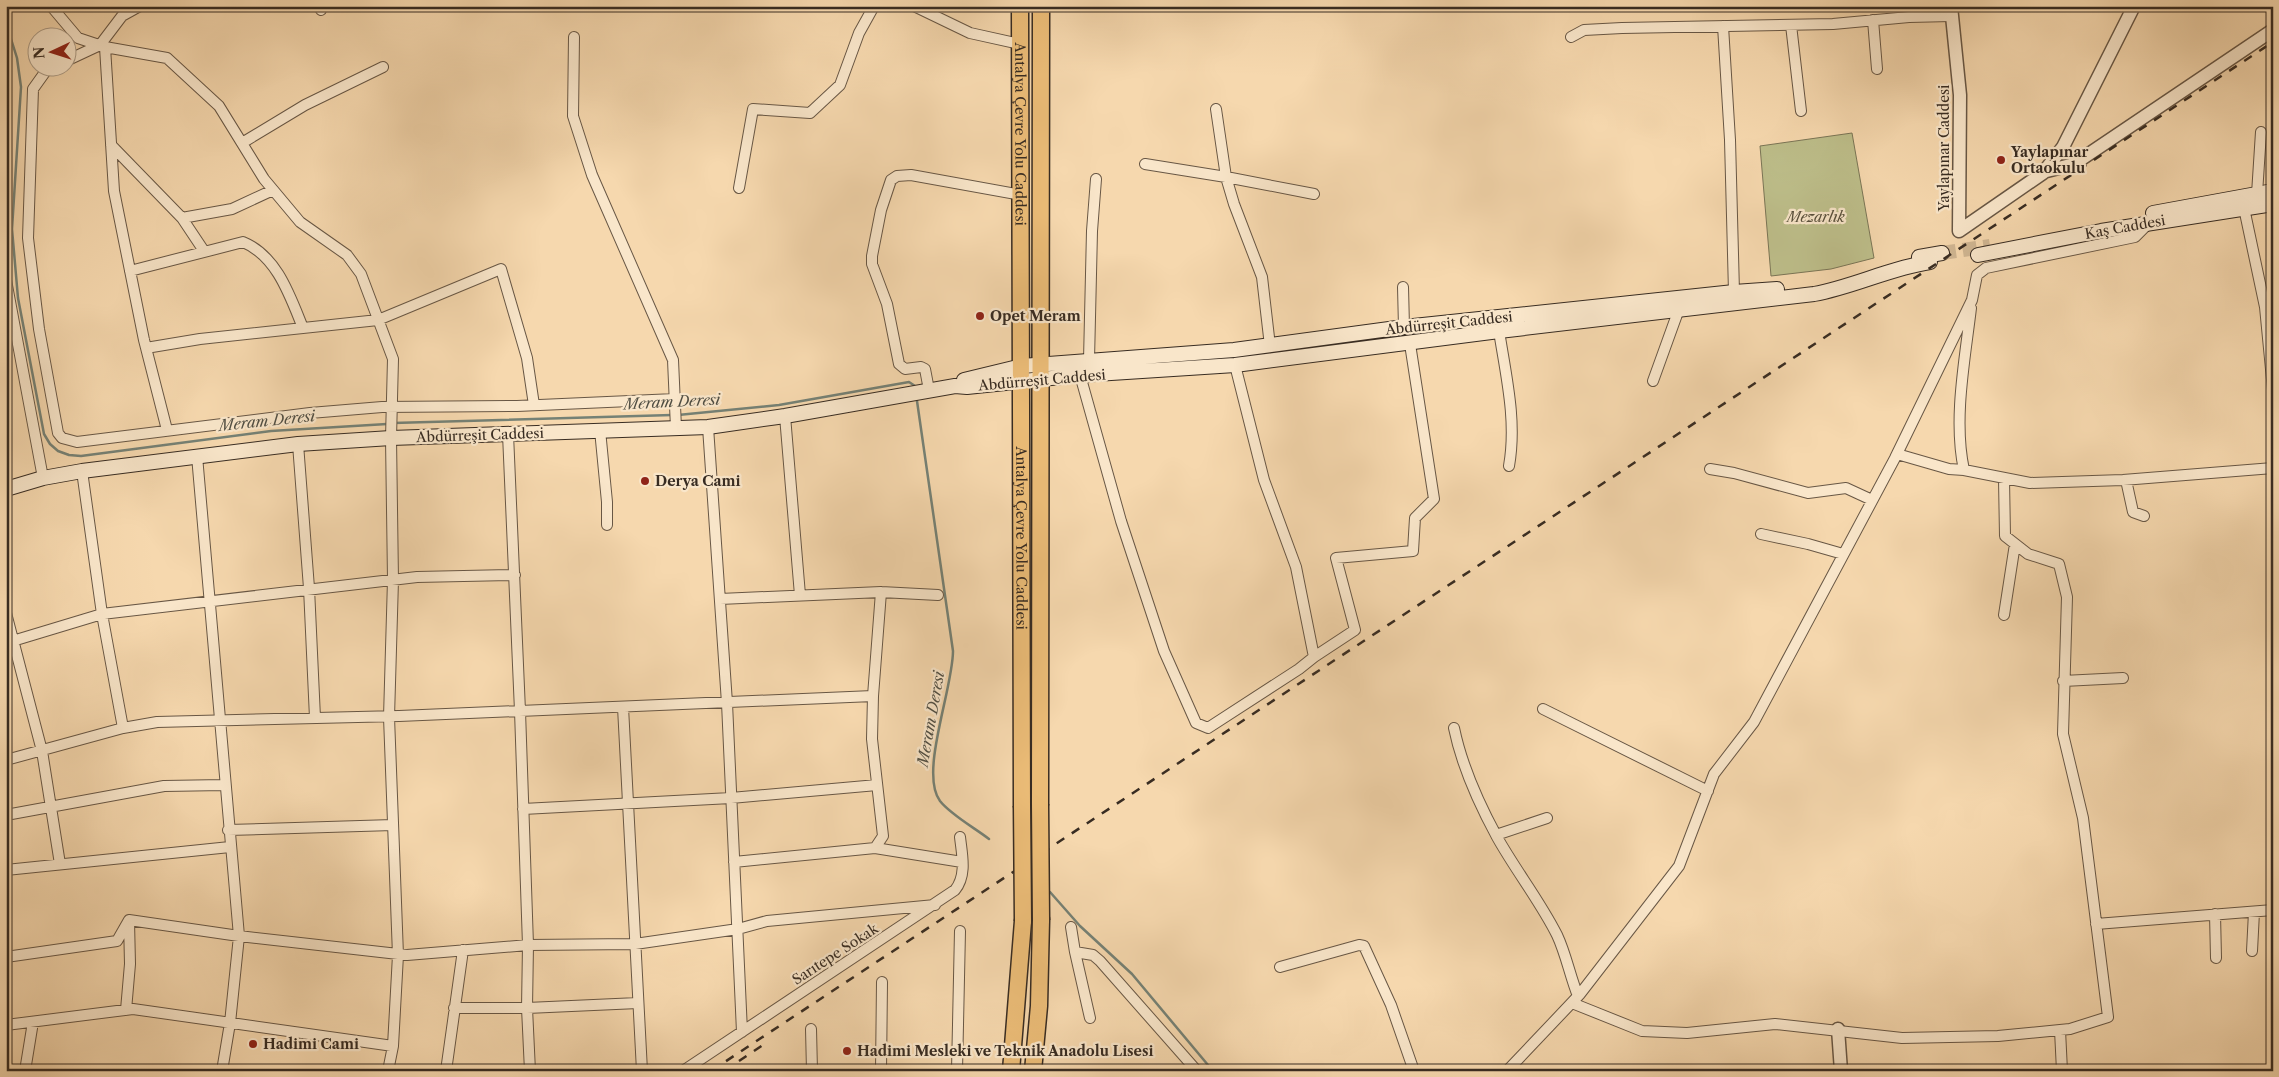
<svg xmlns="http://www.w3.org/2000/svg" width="2279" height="1077" font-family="'Libre Caslon Text',serif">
<rect width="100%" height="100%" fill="#f6d8ae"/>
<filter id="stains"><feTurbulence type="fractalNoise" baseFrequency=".004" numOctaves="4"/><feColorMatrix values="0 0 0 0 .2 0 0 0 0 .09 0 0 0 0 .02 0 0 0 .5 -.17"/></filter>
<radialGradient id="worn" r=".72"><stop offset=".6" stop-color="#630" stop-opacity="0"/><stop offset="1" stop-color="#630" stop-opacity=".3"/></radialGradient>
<path fill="#bdbe8a" stroke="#7a7556" d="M1852 133 1874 258 1831 269 1771 276 1760 146Z"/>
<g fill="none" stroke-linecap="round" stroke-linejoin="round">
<path stroke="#758175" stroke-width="2.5" d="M6 23 17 58 21 87 12 229 18 298 44 434 50 444 58 451 69 455 81 456 271 431 387 424
M917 401 953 651C953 689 919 773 940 801 951 815 975 828 989 839
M678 415 779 405 909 382 915 386
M393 423 672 415
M1050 892 1080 926 1132 974 1213 1071"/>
<path stroke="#d0b692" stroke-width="14" stroke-dasharray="14 7" stroke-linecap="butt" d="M1942 253 1990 246"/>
<defs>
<path id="minor" d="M51 6 78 38 105 47 167 58 219 106 264 179 300 222 347 255 361 274 393 359 391 438 393 580 389 717 398 955 393 1046 388 1071
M319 6 321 10
M914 6 970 33 1020 44
M1873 20 1877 69
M1791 25 1801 111
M1723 26 1730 140 1734 292
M574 37 573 116 592 175 673 360 676 428
M1571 37 1584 30 1622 28 1833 24 1909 17 1951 16
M105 47 114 191 144 340 167 430
M68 60 100 45 122 16 140 6
M48 68 33 89 28 238 39 329 58 433 62 438 77 442 310 413 382 407 517 406 675 399
M1216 109 1226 177 1314 194
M242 143 305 105 383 67
M111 145 182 218 204 251
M1145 164 1226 177 1234 204 1262 277 1270 346
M739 188 753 109 810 113 840 85 859 33 874 6
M2257 194 2261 132
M2244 208 2265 307 2273 390
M182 218 232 209 273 190
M130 271 243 242C277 256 290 296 303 328
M6 280 43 478
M1403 287 1404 327
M1971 308C1965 359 1953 420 1964 470L2030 483 2123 480 2273 468
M1499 331C1506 376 1517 421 1509 466
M146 348 200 339 378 320 501 269 527 358 534 405
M1089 360 1092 231 1096 179
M1080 375 1121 521 1164 651 1196 723 1208 728 1299 669 1314 657 1296 567 1264 480 1235 365
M1653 381 1679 309
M929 390 925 369 921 367 905 369 899 364 887 304 872 264V256L881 210 891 180 897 176 911 175 1021 195
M785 416 800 595
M708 427 727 703 742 1032
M600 430 607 502V525
M508 434 520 711 528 945 527 1008 530 1071
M298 444 309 588 315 718
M1897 454 1949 469 1964 470
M197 456 239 936 230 1023 222 1071
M1710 469 1734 473 1808 493 1846 488 1872 500
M82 471 102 614 123 728
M2126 480 2133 512 2144 516
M1761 534 1808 544 1843 554
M720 599 881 592 938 595
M6 613 42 751 60 864
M2004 615 2015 544
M6 643 102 614 417 577 515 575
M1314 657 1355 630 1336 558 1413 551 1415 518 1434 499 1410 344
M2063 681 2123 678
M623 707 642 1071
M1543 709 1708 791
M1454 728C1462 767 1478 802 1497 837 1516 871 1540 901 1557 935 1566 954 1570 976 1578 996
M6 760 123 728 157 722 399 716 873 696
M523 809 731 798 877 785
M6 815 164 786 224 785
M228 830 393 825
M1496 835 1547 818
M875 848 962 862
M734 862 875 848 883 836 872 739 873 696 881 592
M6 870 230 847
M2215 914 2216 958
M2096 924 2273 910
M1071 927 1075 952
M2252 951 2254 912
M6 957 117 941 129 920 239 936 407 955 528 945 635 944 738 929 767 921 935 905
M1280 967 1359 945 1364 946 1391 1005 1414 1071
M1572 1003 1642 1031 1687 1033 1775 1024 1902 1038 1998 1036 2070 1029 2108 1017 2083 818 2063 734 2067 597 2059 564 2028 554 2005 536 2004 479
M454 1008H527L638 1003
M126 1010 130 964 129 921
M1090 1018 1075 952 1093 955 1100 961 1197 1071
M6 1025 133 1009 393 1046
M811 1029 812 1071
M2060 1030 2062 1071
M25 1071 33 1022
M446 1071 463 950
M683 1071 955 890C967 875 962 855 960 837
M881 1071 882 982
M957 1071 960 931
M1507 1071 1580 994 1679 866 1714 774 1754 722 1895 458 1972 300 1977 275 1986 268 2135 237 2148 224"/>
<path id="tertiary" d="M1951 6 1960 95 1959 231
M2043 172 2074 164 2273 30
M1959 231 2043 173 2063 147 2134 6
M1838 1029 1841 1071"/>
<path id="secondary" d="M2153 213 2273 191
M1978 255 2101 231 2273 204
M1919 257 1942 253
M964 380 1022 366 1234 350 1404 327 1734 292 1777 289
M6 489 43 478 82 471 298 444 391 438 708 427 785 416 955 386 967 387 1080 375 1235 365 1499 331 1814 294C1853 287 1890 268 1930 262"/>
<g id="trunk">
<path id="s1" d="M1020 6 1022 806"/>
<path d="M1040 804 1041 6"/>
<path d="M1011 1071 1023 921"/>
<path d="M1033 1071 1039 1006 1041 920"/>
</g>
</defs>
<use href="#minor" stroke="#685745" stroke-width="12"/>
<use href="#tertiary" stroke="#685745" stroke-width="15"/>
<use href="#secondary" stroke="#382c22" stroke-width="16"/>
<use href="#trunk" stroke="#382c22" stroke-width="19"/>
<use href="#minor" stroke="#f9e6ca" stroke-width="10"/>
<use href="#tertiary" stroke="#f9e6ca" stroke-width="12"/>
<use href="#secondary" stroke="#f9e6ca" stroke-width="14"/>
<use href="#trunk" stroke="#ebbc77" stroke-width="16"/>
<path stroke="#382c22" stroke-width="2.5" stroke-dasharray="9 9" stroke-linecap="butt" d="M711 1071 2273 42
M724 1071 766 1043"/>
<defs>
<path id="trunk-bridge" d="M1040 804 1041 920
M1022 806 1023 921"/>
</defs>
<use href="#trunk-bridge" stroke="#382c22" stroke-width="19" stroke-linecap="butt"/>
<use href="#trunk-bridge" stroke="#ebbc77" stroke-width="16"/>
</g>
<g fill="#8f2418" stroke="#f9e6ca" stroke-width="2">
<circle cx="2001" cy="160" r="5"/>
<circle cx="980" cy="316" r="5"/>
<circle cx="645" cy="481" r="5"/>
<circle cx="253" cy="1044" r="5"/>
<circle cx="847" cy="1051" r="5"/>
</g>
<g text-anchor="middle" stroke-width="4.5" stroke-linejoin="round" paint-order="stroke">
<g font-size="14" fill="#382c22" stroke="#f9e6ca">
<text dy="5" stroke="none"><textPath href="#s1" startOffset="128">Antalya Çevre Yolu Caddesi</textPath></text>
<text transform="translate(1944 148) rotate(-90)" y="5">Yaylapınar Caddesi</text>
<text transform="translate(2125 227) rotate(-10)" y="5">Kaş Caddesi</text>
<text transform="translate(1449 323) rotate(-6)" y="5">Abdürreşit Caddesi</text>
<text transform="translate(1042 380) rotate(-5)" y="5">Abdürreşit Caddesi</text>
<text transform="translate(480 435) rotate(-2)" y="5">Abdürreşit Caddesi</text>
<text dy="5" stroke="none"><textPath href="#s1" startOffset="532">Antalya Çevre Yolu Caddesi</textPath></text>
<text transform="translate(835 954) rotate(-33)" y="5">Sarıtepe Sokak</text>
</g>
<g font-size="14" font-weight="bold" fill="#382c22" stroke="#f9e6ca" text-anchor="start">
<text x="2011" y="157">Yaylapınar<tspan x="2011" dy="16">Ortaokulu</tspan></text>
<text x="990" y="321">Opet Meram</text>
<text x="655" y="486">Derya Cami</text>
<text x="263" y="1049">Hadimi Cami</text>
<text x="857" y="1056">Hadimi Mesleki ve Teknik Anadolu Lisesi</text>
</g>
<g font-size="14" font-style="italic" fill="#59503c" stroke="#f9e6ca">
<text x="1816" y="222">Mezarlık</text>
</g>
<g font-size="15" font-style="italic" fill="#514f44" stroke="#f9e6ca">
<text transform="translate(672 402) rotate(-3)" y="5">Meram Deresi</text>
<text transform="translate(267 421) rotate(-6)" y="5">Meram Deresi</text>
<text transform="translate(931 719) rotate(-80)" y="5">Meram Deresi</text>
</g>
</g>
<rect width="2279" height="1077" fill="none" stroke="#f6d8ae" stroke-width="25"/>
<rect x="8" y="8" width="2264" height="1062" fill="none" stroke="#382c22" stroke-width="2.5"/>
<rect x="12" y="12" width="2254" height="1052" fill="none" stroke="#382c22"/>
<g transform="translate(52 52) rotate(266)"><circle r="24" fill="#f9e6ca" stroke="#ac9c87"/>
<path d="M0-4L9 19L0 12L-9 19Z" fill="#8f2418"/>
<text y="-8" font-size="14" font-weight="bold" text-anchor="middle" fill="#382c22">N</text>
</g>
<rect width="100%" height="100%" filter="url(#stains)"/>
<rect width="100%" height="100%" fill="url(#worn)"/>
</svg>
